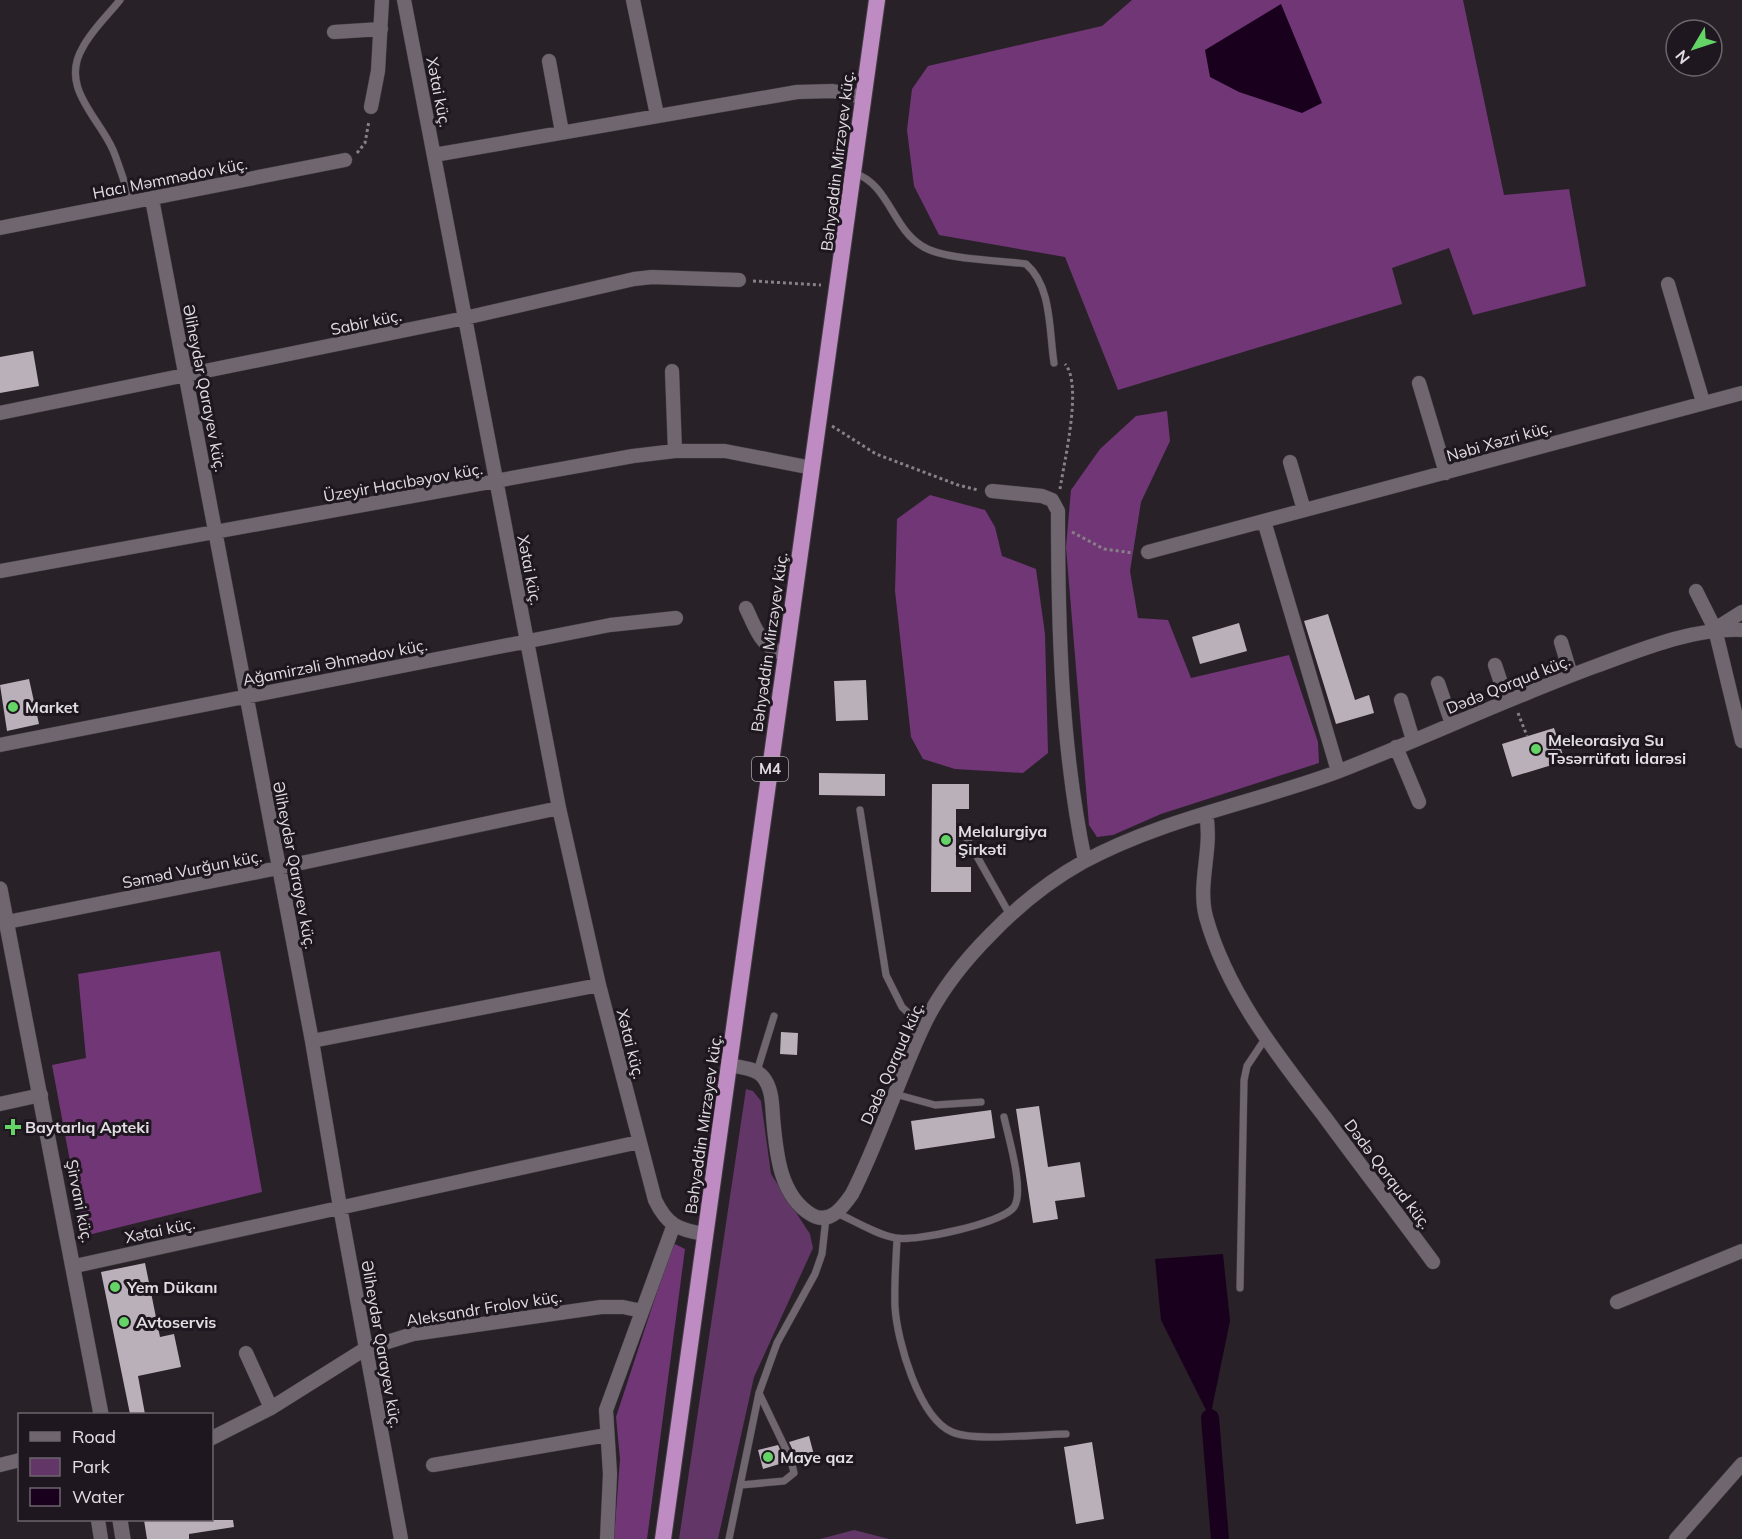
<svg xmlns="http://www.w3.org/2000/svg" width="1742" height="1539" font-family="Mulish,sans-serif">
<rect width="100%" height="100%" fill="#282128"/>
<path fill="#623666" d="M746 1089 753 1091 761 1101 771 1174 810 1234 813 1248 754 1377 718 1539H679Z
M854 1530 889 1539H820Z"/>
<path fill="#713676" d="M1132 0H1463L1504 195 1569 189 1586 286 1473 315 1449 248 1392 268 1402 304 1118 390 1065 257 939 235 914 186 907 130 912 89 928 66 1102 26Z
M1167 411 1170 441 1141 502 1130 571 1138 618 1168 620 1191 678 1289 655 1318 742 1319 763 1161 814 1113 835 1097 837 1089 825 1066 547 1071 490 1100 449 1136 416Z
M930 495 985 510 995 527 1002 556 1036 569 1045 634 1048 753 1023 773 955 769 923 759 911 737 895 591 897 519Z
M220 951 262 1192 84 1236 52 1065 86 1058 78 974Z
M673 1243 685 1249 647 1539H614L620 1459 616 1417Z"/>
<path fill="#19001d" d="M1281 4 1322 103 1302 113 1239 92 1210 77 1205 50Z
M1223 1254 1230 1321 1210 1418 1161 1320 1155 1259Z"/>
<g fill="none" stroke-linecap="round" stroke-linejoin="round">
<path stroke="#19001d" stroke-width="18" d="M1210 1418 1220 1539"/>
</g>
<path fill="#bab0ba" d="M33 351 39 386 0 393V357Z
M1328 614 1355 700 1369 695 1374 713 1336 724 1304 621Z
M1239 623 1247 651 1200 664 1192 637Z
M29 679 39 724 7 731 0 685Z
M866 680 868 720 836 721 834 681Z
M1554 728 1565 761 1512 777 1502 744Z
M819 773 885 774V796L819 795Z
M932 784H969V809H956V867H971V892H931Z
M781 1032 798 1033 797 1055 780 1054Z
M1039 1106 1048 1167 1080 1162 1085 1197 1055 1201 1058 1219 1033 1223 1016 1109Z
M991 1110 995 1138 915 1150 911 1121Z
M145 1263 160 1337 174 1334 181 1367 138 1376 145 1414H130L101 1272Z
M809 1436 814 1455 797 1459 789 1442Z
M1092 1442 1104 1519 1076 1524 1064 1447Z
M778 1445 786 1462 763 1469 758 1450Z
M144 1520H233L234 1527 189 1534V1539H147Z"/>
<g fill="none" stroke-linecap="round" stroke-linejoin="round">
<defs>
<path id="service" d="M120 0C108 15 92 30 83 47 59 87 98 116 113 150 120 167 125 185 131 202
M854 173C889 184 892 228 922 246 943 260 999 260 1026 264 1052 286 1049 331 1054 363
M860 810 886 975 902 1007 923 1027
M966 837 1010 915
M757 1071 774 1016
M895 1094 935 1105 981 1102
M837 1213C855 1221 877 1235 896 1238 915 1242 1003 1223 1014 1207 1025 1191 1008 1136 1004 1117
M897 1239C896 1261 894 1285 895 1307 897 1341 919 1418 952 1432 975 1442 1039 1434 1066 1434
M1240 1288 1244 1080 1247 1066 1265 1039
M741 1485 784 1481 794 1473 791 1460 759 1393
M729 1539 759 1393 777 1343 815 1274 822 1254 826 1218"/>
<path id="minor" d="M404 0 559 808 599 985 655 1200C667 1225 678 1230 705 1234
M633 0 657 115
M334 32 381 29
M549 61 562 132
M371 107 378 71 382 0
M434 155 797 92 833 91 863 97
M152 199 312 1041 340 1207 401 1539
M0 228 345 160
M1668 284 1703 402
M672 371 675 451
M1419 383 1446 473
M0 413 465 318 634 279 652 277 739 280
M1290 462 1304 510
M992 491 1042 496 1052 500 1058 511C1058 627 1061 747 1085 861
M1264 521 1338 771
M1148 552 1742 393
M0 571 633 456 675 451H725L812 468
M1696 591 1715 629 1742 741
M746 608C757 631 760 646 785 654
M1715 629 1742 612
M1561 642 1571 675
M1495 665 1507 701
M1438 683 1452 724
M1401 700 1413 740
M0 745 610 625 676 618
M1396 747 1419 802
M1206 814C1213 849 1197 883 1206 917 1227 992 1277 1055 1324 1116 1360 1165 1397 1213 1433 1262
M7 922 278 868 559 808
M312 1041 599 985
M730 1065C741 1068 756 1068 763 1077 772 1088 772 1103 773 1117 776 1151 779 1196 812 1215 830 1225 843 1207 852 1194 879 1141 897 1083 922 1029 938 994 964 961 991 934 1018 906 1049 881 1083 862 1162 819 1253 803 1337 772 1424 738 1509 698 1596 666 1643 649 1692 628 1742 630
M0 1104 41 1095
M75 1266 639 1142
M1617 1302 1742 1251
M246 1353 271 1408
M212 1438 271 1408 365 1349 413 1334 601 1307H623L642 1311
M0 1465 20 1460
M433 1465 607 1435
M98 1520 101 1539
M607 1539 610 1474 606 1410 673 1227
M1676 1539 1742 1464"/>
<path id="secondary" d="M0 889 101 1414
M120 1520 123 1539"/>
<path id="trunk" d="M663 1539 877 0"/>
</defs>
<use href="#service" stroke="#423d43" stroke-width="8"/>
<use href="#minor" stroke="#423d43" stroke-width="15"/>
<use href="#secondary" stroke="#423d43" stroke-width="16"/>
<use href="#trunk" stroke="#423d43" stroke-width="18"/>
<path stroke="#868186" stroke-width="3" stroke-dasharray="3 3" stroke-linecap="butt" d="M357 153 365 143 369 121
M753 281 821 285
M832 426 876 454 958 485 978 490
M1060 489C1064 462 1083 384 1065 364
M1072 532 1104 549 1133 553
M1518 713 1527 736"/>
<use href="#service" stroke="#6f666f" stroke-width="7"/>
<use href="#minor" stroke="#6f666f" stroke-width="14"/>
<use href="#secondary" stroke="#6f666f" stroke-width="15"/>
<use href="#trunk" stroke="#bf8bc3" stroke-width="16"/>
</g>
<g fill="#65d467" stroke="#1e171f" stroke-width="2">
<circle cx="13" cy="707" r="6"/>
<circle cx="1536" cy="749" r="6"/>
<circle cx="946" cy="840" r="6"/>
<path d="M10 1118h6v6h6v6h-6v6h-6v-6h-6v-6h6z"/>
<circle cx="115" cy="1287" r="6"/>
<circle cx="124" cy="1322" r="6"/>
<circle cx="768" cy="1457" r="6"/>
</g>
<g text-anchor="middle" stroke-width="6" stroke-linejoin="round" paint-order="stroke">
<rect fill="#1e171f" stroke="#a7a2a8" stroke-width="1.5" x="752" y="757" width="36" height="24" rx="4.5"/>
<g font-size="15" font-weight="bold" fill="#e2dde2">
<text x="770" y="774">M4</text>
</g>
<g font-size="16" fill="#e2dde2" stroke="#1e171f">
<text transform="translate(439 92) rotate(79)" y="6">Xətai küç.</text>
<text transform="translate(837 161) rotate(-83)" y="6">Bəhyəddin Mirzəyev küç.</text>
<text transform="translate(170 178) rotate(-11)" y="6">Hacı Məmmədov küç.</text>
<text transform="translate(366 322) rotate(-12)" y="6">Sabir küç.</text>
<text transform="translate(205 388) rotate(79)" y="6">Əliheydər Qarayev küç.</text>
<text transform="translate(1499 441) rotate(-16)" y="6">Nəbi Xəzri küç.</text>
<text transform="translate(403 482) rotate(-10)" y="6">Üzeyir Hacıbəyov küç.</text>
<text transform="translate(530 570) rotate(79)" y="6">Xətai küç.</text>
<text transform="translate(769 642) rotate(-82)" y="6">Bəhyəddin Mirzəyev küç.</text>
<text transform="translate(335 662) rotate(-11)" y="6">Ağamirzəli Əhmədov küç.</text>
<text transform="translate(1508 684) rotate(-22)" y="6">Dədə Qorqud küç.</text>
<text transform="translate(295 865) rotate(79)" y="6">Əliheydər Qarayev küç.</text>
<text transform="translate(192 869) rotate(-11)" y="6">Səməd Vurğun küç.</text>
<text transform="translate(631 1044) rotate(76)" y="6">Xətai küç.</text>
<text transform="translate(892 1063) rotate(-66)" y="6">Dədə Qorqud küç.</text>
<text transform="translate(703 1124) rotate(-82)" y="6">Bəhyəddin Mirzəyev küç.</text>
<text transform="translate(1388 1174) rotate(53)" y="6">Dədə Qorqud küç.</text>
<text transform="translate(80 1201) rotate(79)" y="6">Şirvani küç.</text>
<text transform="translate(160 1230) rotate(-12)" y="6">Xətai küç.</text>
<text transform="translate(484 1308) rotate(-9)" y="6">Aleksandr Frolov küç.</text>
<text transform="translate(382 1344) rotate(80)" y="6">Əliheydər Qarayev küç.</text>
</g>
<g font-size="16" font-weight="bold" fill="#e2dde2" stroke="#1e171f" text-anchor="start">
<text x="25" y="713">Market</text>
<text x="1548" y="746">Meleorasiya Su<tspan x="1548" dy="18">Təsərrüfatı İdarəsi</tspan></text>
<text x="958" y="837">Melalurgiya<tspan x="958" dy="18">Şirkəti</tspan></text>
<text x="25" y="1133">Baytarlıq Apteki</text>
<text x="127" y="1293">Yem Dükanı</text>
<text x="136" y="1328">Avtoservis</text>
<text x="780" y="1463">Maye qaz</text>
</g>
</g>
<rect x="18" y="1413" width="195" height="108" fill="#1e171f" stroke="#6c666d" stroke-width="1.5"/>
<rect x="30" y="1432" width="30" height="9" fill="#6f666f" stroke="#6c666d" stroke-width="1.5"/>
<text x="72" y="1443" font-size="18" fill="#e2dde2">Road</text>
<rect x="30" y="1458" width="30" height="18" fill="#623666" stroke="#6c666d" stroke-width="1.5"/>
<text x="72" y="1473" font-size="18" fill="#e2dde2">Park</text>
<rect x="30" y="1488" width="30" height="18" fill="#19001d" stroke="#6c666d" stroke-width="1.5"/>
<text x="72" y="1503" font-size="18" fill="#e2dde2">Water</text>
<g transform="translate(1694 48) rotate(231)"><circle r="28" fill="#1e171f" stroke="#6c666d" stroke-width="1.5"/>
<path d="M0-4.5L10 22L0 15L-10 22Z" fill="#65d467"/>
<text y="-9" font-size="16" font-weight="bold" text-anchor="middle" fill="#e2dde2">N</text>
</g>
</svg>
